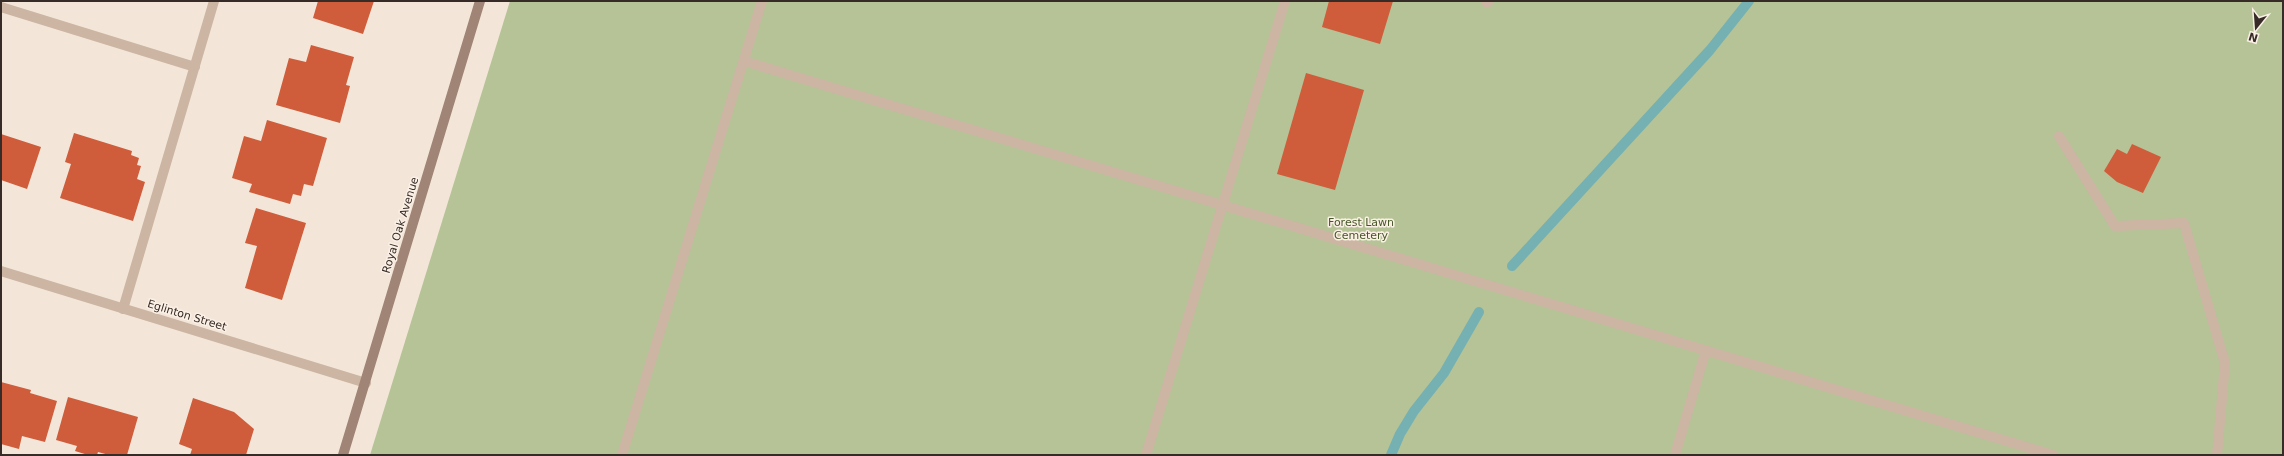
<svg xmlns="http://www.w3.org/2000/svg" width="2284" height="456" font-family="'DejaVu Sans',sans-serif">
<rect width="100%" height="100%" fill="#f3e6d8"/>
<path fill="#b5c397" d="M510 1H2283V455H370Z"/>
<g fill="none" stroke-linecap="round" stroke-linejoin="round">
<path stroke="#75b0b2" stroke-width="10" d="M1512 266 1710 50 1749 1
M1391 455 1400 434 1414 411 1444 373 1479 312"/>
</g>
<path fill="#cf5c3a" d="M318 1H374L363 34 313 18Z
M1329 1H1393L1380 44 1322 27Z
M311 45 354 57 346 85 350 86 340 123 276 105 289 58 306 62Z
M1306 73 1364 90 1335 190 1277 174Z
M267 120 327 138 313 186 304 184 301 196 293 194 290 204 249 192 252 184 232 178 244 136 261 141Z
M74 133 132 151 131 155 139 158 137 165 141 166 137 179 145 182 133 221 60 198 71 164 65 162Z
M1 134 41 147 27 189 1 180Z
M2132 144 2161 157 2143 193 2117 182 2104 171 2117 149 2127 154Z
M256 208 306 223 282 300 245 288 257 246 245 243Z
M1 382 31 390 30 393 57 401 45 442 22 436 19 449 1 444Z
M68 397 138 417 127 455H109L98 452 97 455H88L75 451 77 446 56 440Z
M193 398 234 412 254 429 246 455H190L192 449 179 444Z"/>
<g fill="none" stroke-linecap="round" stroke-linejoin="round">
<path stroke="#ccb5a3" stroke-width="10" d="M1487 3 1489 1
M1 7 195 67
M744 61 2053 455
M2059 136 2115 226 2184 223 2225 363 2217 455
M123 309 214 1
M622 455 762 1
M1146 455 1285 1
M1675 455 1706 350"/>
<path stroke="#ccb5a3" stroke-width="10" d="M1 271 366 383"/>
<path stroke="#a08475" stroke-width="10" d="M343 455 480 1"/>
</g>
<g text-anchor="middle" stroke-width="3" stroke-linejoin="round" paint-order="stroke">
<g font-size="11" fill="#465728" stroke="#fbf0e5">
<text x="1361" y="226">Forest Lawn<tspan x="1361" dy="13">Cemetery</tspan></text>
</g>
<g font-size="11" fill="#362b26" stroke="#fbf0e5">
<text transform="translate(400 225) rotate(-73)" y="4">Royal Oak Avenue</text>
<text transform="translate(187 315) rotate(17)" y="4">Eglinton Street</text>
</g>
</g>
<rect width="2284" height="456" fill="none" stroke="#362b26" stroke-width="4"/>
<g transform="translate(2256 28) rotate(197)" stroke="#fbf0e5" stroke-width="3" paint-order="stroke">
<path d="M0-3L7 15L0 10L-7 15Z" fill="#362b26"/>
<text y="-6" font-size="11" font-weight="bold" text-anchor="middle" fill="#362b26">N</text>
</g>
</svg>
